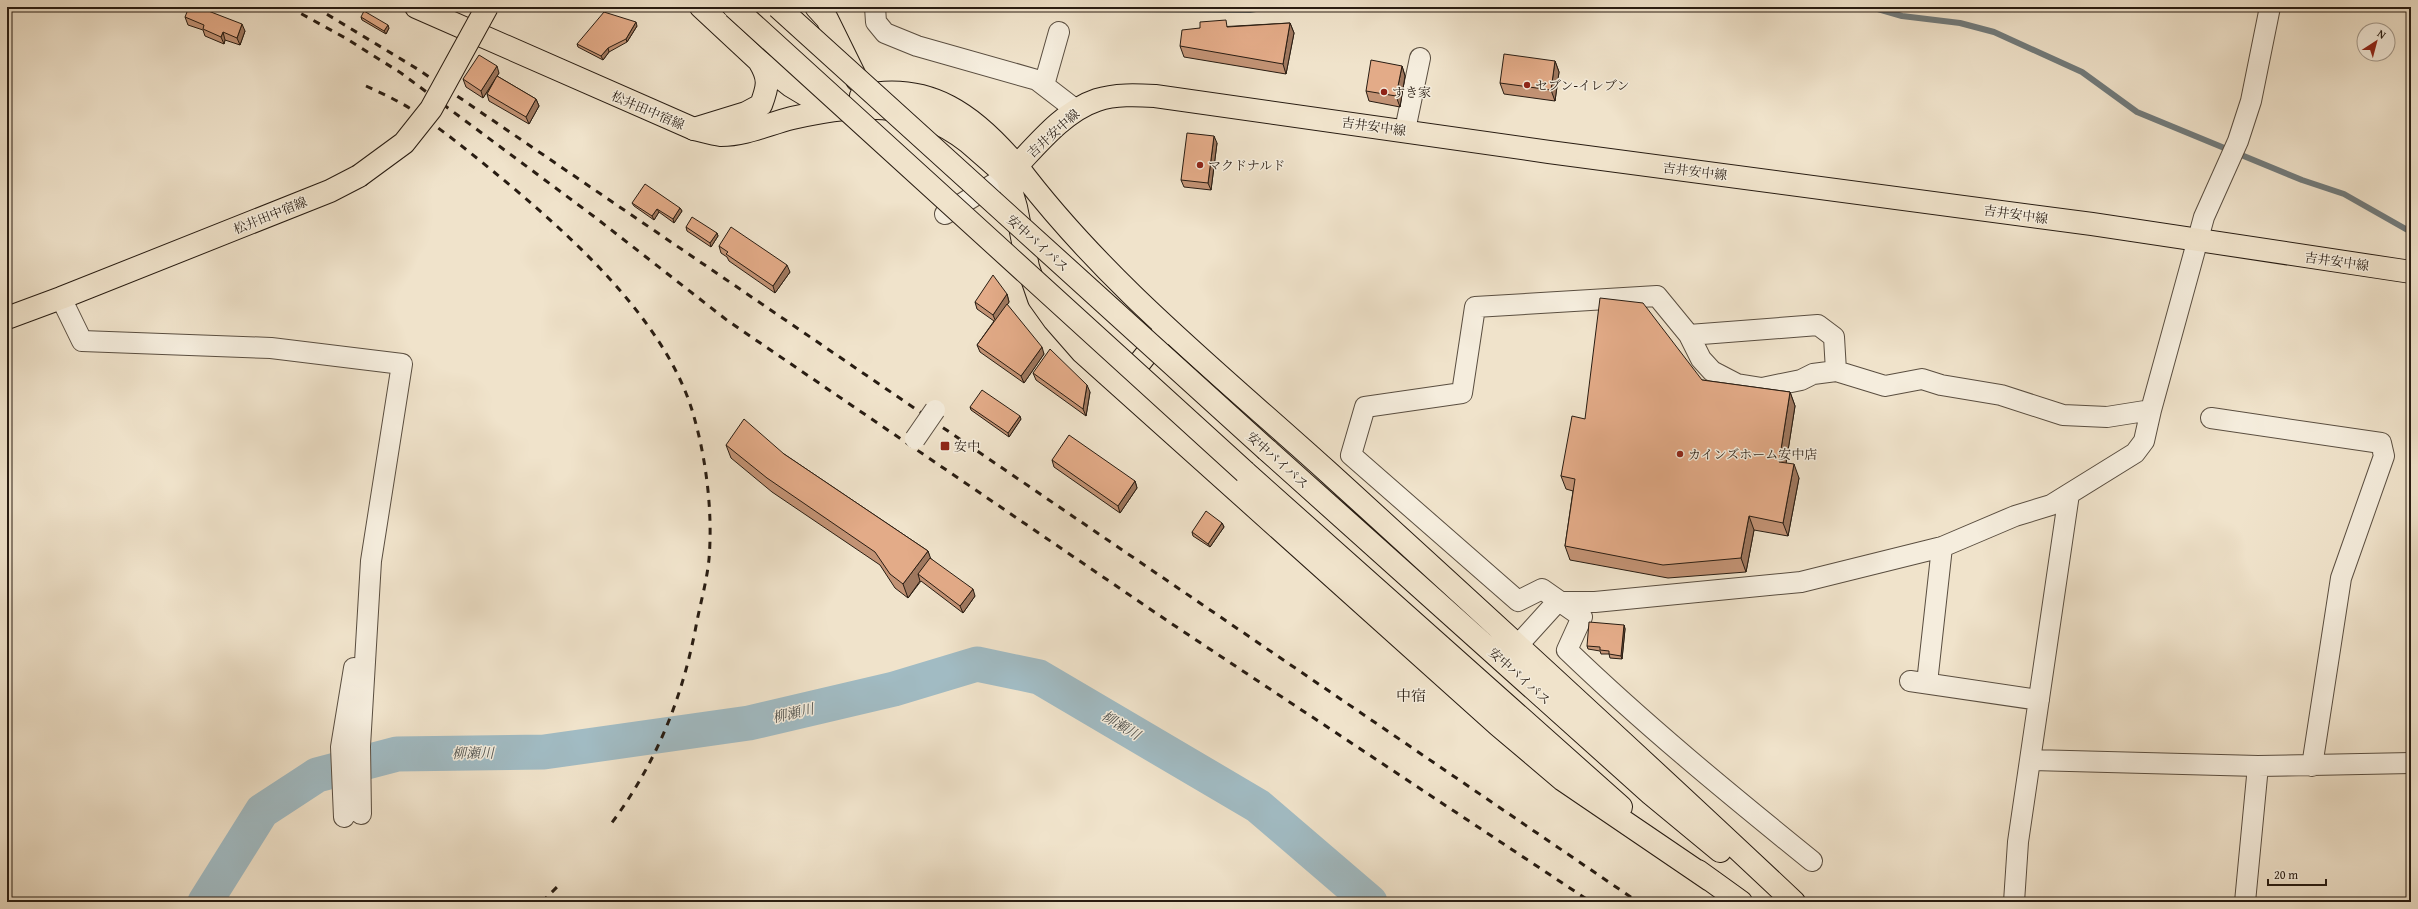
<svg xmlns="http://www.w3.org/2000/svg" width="2418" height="909" font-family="'Gentium Book Plus','Noto Serif JP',serif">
<rect width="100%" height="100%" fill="#f0e3cb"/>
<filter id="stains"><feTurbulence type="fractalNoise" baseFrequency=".005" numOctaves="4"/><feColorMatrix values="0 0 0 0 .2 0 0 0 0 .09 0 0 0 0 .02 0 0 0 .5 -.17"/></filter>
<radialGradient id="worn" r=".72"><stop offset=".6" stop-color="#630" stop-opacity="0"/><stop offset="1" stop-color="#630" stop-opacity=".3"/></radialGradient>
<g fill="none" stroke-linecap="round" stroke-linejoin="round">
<path stroke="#717b7c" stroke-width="6" d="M1133 7 1138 9 1250 10 1267 7
M1871 7 1902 16 1960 23 1994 32 2082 72 2137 112 2302 180 2344 194 2411 232"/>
<path stroke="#a1bbc3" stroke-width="35" d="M205 902 262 811 317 775 397 754 544 752 749 723 894 689 977 664 1039 677 1258 806 1370 902"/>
<defs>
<path id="minor" d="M875 7 876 22 885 33 917 46 1037 80 1076 110
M1044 85 1059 32
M1405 130 1420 58
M945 214 1007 176
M61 298 82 341 271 348 402 364 371 561 360 746 361 814
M1689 335 1818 325 1834 337 1836 371
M2211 418 2381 443 2384 456 2341 578 2312 766
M1518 645 1557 602H1595L1801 582 1942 547 2015 516 2051 505 2135 453 2144 441 2151 410 2204 217 2238 141 2251 101 2270 7
M1910 681 2039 700
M1927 683 1942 547
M2030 760 2258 766 2411 763
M344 817 341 747 354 668
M1812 861C1728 793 1645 725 1567 650L1582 617 1542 589 1518 601 1351 455 1365 407 1462 393 1475 307 1657 296 1689 335 1701 359 1712 371 1737 384 1762 388 1801 380 1813 374 1836 371 1885 386 1922 379 1941 385 2001 395 2063 415 2107 417 2151 410
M2014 902 2018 842 2069 494
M2245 902 2258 766"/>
<path id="major" d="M416 7 694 129C703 131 712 134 721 135 746 135 768 124 792 118 856 103 913 99 968 142 981 153 994 165 1007 176 1033 150 1061 112 1097 100 1115 94 1137 95 1155 96L1549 152 2092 224 2411 272
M861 96C930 81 975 116 1017 166
M7 318 61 298 330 191 359 176"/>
<path id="highway" d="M701 7 759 61 791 86 831 110
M816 7 827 19 857 80
M694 129 746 113 761 105C768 86 770 79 759 61
M1017 166C1103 281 1221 375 1327 471 1484 614 1640 757 1794 902
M1007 176 1016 207 1028 267 1039 299 1054 320 1082 352 1498 725 1563 780 1710 880
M1122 385 1164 332
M1267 450 1651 794 1720 851
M1245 472 1621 807
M1698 871 1741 902"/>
</defs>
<use href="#minor" stroke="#5a4e40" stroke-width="22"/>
<use href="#major" stroke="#281c12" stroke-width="24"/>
<use href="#highway" stroke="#281c12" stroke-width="24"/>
<use href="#minor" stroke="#f5eddd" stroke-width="20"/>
<use href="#major" stroke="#f0e3cb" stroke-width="22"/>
<use href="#highway" stroke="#f0e3cb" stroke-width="22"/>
<path stroke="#281c12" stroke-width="3" stroke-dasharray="7 7" stroke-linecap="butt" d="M289 7 347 39 401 73 596 218 728 321 1172 624 1591 902
M315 7 419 70 1638 902
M366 86C381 93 397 100 411 109 440 128 467 150 494 172 567 232 663 317 692 410 706 456 713 511 709 559 707 580 701 601 697 621 683 697 657 762 611 824
M542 902 559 885"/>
<defs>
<path id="minor-bridge" d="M915 439 935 410"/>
<path id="major-bridge" d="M359 176 404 143 431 109 487 7"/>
<path id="highway-bridge" d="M734 7 1245 472
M778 7 1267 450"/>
</defs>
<use href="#minor-bridge" stroke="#5a4e40" stroke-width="22" stroke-linecap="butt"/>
<use href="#major-bridge" stroke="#281c12" stroke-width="24" stroke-linecap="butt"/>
<use href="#highway-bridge" stroke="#281c12" stroke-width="24" stroke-linecap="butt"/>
<use href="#minor-bridge" stroke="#f5eddd" stroke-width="20"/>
<use href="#major-bridge" stroke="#f0e3cb" stroke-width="22"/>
<use href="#highway-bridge" stroke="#f0e3cb" stroke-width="22"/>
</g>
<path fill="#c39375" stroke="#281c12" d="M185 17 245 31 240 45 225 40 224 44 205 36 203 30 188 25Z
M361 17 389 28 386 34 362 20Z
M1290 23 1294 33 1286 74 1184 57 1180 46 1200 28Z
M637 26 627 42 609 52 603 60 578 47 577 44Z
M1555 61 1559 72 1555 101 1504 94 1500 83Z
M1402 66 1405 76 1400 107 1369 101 1366 91Z
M499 73 497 76 536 99 539 106 529 124 489 101 487 94 497 76 483 98 466 87 463 79Z
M1217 143 1211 190 1184 187 1181 180Z
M632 203 680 208 682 211 674 223 659 212 654 220 634 206Z
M686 227 717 233 718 236 711 247 687 231Z
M719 246 790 272 775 293 729 261 727 257 721 253Z
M1007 294 1009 302 1007 305 1044 354 1024 383 980 352 977 345 994 321 977 309 975 302Z
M1033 373 1090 392 1086 416 1036 380Z
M1702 380 1790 392 1795 406 1786 463 1799 478 1788 536 1754 530 1746 572 1668 578 1570 560 1565 546 1573 491 1566 489 1561 476 1585 419Z
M970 407 1021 419 1009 437 971 410Z
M726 445 784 454 928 551 930 558 975 596 963 613 921 581 908 598 895 588 880 565 772 492 731 458Z
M1052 460 1135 481 1137 488 1120 513 1054 467Z
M1222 523 1224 527 1210 547 1193 536 1192 532Z
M1624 625 1625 629 1622 659 1610 658 1609 654H1601L1600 651 1588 649 1587 646Z"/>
<path fill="#9f785f" stroke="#281c12" d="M636 22 637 26 627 42 626 39Z
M1290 23 1294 33 1286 74 1283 64Z
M242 24 245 31 240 45 237 38Z
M388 25 389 28 386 34 384 31Z
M223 32 225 40 224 44 221 37Z
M608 48 609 52 603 60 601 56Z
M1555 61 1559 72 1555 101 1551 90Z
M497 66 499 73 483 98 481 91Z
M1402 66 1405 76 1400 107 1396 96Z
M536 99 539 106 529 124 526 117Z
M1214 136 1217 143 1211 190 1208 183Z
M680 208 682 211 674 223 673 219Z
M657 209 659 212 654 220 652 216Z
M717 233 718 236 711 247 710 243Z
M787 265 790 272 775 293 773 286Z
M1007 294 1009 302 996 322 993 315Z
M1042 347 1044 354 1024 383 1021 376Z
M1087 385 1090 392 1086 416 1083 409Z
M1790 392 1795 406 1784 476 1779 462Z
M1020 416 1021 419 1009 437 1008 433Z
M1794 464 1799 478 1788 536 1783 523Z
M1135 481 1137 488 1120 513 1118 506Z
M1749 516 1754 530 1746 572 1741 558Z
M1222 523 1224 527 1210 547 1208 544Z
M928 551 933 565 918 574 920 581 908 598 903 584Z
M973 589 975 596 963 613 960 606Z
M1624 625 1625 629 1622 659 1621 656Z"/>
<path fill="#e3ab88" stroke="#281c12" d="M189 7H198L242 24 237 38 223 32 221 37 203 29 204 25 185 17Z
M364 11 388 25 384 31 361 17Z
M604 12 636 22 626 39 608 48 601 56 577 44Z
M1226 20 1227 27 1290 23 1283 64 1180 46 1182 30 1200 28V22Z
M1504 54 1555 61 1551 90 1500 83Z
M479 55 497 66 481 91 463 79Z
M1371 60 1402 66 1396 96 1366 91Z
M497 76 536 99 526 117 487 94Z
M1187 133 1214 136 1208 183 1181 180Z
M645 184 680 208 673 219 657 209 652 216 632 203Z
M692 217 717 233 710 243 686 227Z
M731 227 787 265 773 286 726 254 728 252 719 246Z
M993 275 1007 294 993 315 975 302Z
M1600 298 1643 303 1702 380 1790 392 1779 462 1794 464 1783 523 1749 516 1741 558 1663 565 1565 546 1575 479 1561 476 1572 416 1585 419Z
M1007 304 1042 347 1021 376 977 345Z
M1050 349 1087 385 1083 409 1033 373Z
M982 390 1020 416 1008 433 970 407Z
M744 419 784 454 928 551 903 584 890 574 875 552 767 478 726 445Z
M1069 435 1135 481 1118 506 1052 460Z
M1206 511 1222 523 1208 544 1192 532Z
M930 558 973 589 960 606 918 574Z
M1589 622 1624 625 1621 656 1609 654V651L1600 650V647L1587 646Z"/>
<g fill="#8f2418" stroke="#f5eddd" stroke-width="1.5">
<circle cx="1527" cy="85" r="4"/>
<circle cx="1384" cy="92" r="4"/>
<circle cx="1200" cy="165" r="4"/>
<rect x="940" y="441" width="10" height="10" rx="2"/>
<circle cx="1680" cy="454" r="4"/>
</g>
<g text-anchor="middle" stroke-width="3" stroke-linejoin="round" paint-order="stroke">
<g font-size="13" fill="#281c12" stroke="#f5eddd" text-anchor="start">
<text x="1535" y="90">セブン-イレブン</text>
<text x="1392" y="97">すき家</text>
<text x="1208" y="170">マクドナルド</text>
<text x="954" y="451">安中</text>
<text x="1688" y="459">カインズホーム安中店</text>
</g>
<g font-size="13" fill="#281c12" stroke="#f5eddd">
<text transform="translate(648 110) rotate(23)" y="5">松井田中宿線</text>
<text transform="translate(1374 126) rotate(8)" y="5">吉井安中線</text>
<text transform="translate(1053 133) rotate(-42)" y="5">吉井安中線</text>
<text transform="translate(1695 171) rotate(7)" y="5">吉井安中線</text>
<text transform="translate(2016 214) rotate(8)" y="5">吉井安中線</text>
<text transform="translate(270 215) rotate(-22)" y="5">松井田中宿線</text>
<text transform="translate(1038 243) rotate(42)" y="5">安中バイパス</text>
<text transform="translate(2337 261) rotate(8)" y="5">吉井安中線</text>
<text transform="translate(1278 460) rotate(42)" y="5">安中バイパス</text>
<text transform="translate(1520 676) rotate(42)" y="5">安中バイパス</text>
</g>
<g font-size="14" font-style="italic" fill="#525450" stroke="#f5eddd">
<text transform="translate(793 713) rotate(-13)" y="5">柳瀬川</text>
<text transform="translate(1121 725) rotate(31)" y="5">柳瀬川</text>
<text transform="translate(473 753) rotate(-1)" y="5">柳瀬川</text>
</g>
<g font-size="15" fill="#281c12" stroke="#f5eddd">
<text x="1411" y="701">中宿</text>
</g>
</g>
<rect width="2418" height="909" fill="none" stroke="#f0e3cb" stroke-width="24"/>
<rect x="8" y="8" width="2402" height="893" fill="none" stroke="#281c12" stroke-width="2"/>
<rect x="12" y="12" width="2394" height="885" fill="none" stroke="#281c12"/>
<g transform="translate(2376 42) rotate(36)"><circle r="19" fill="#f5eddd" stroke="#a3998c"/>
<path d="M0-3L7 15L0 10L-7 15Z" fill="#8f2418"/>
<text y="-6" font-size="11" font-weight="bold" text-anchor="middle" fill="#281c12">N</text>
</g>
<path d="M2268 879v6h58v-6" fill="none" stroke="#281c12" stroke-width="2"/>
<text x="2274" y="879" font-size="12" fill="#281c12" stroke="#f5eddd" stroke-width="3" paint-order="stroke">20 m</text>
<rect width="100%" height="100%" filter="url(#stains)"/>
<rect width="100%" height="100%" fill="url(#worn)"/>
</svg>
